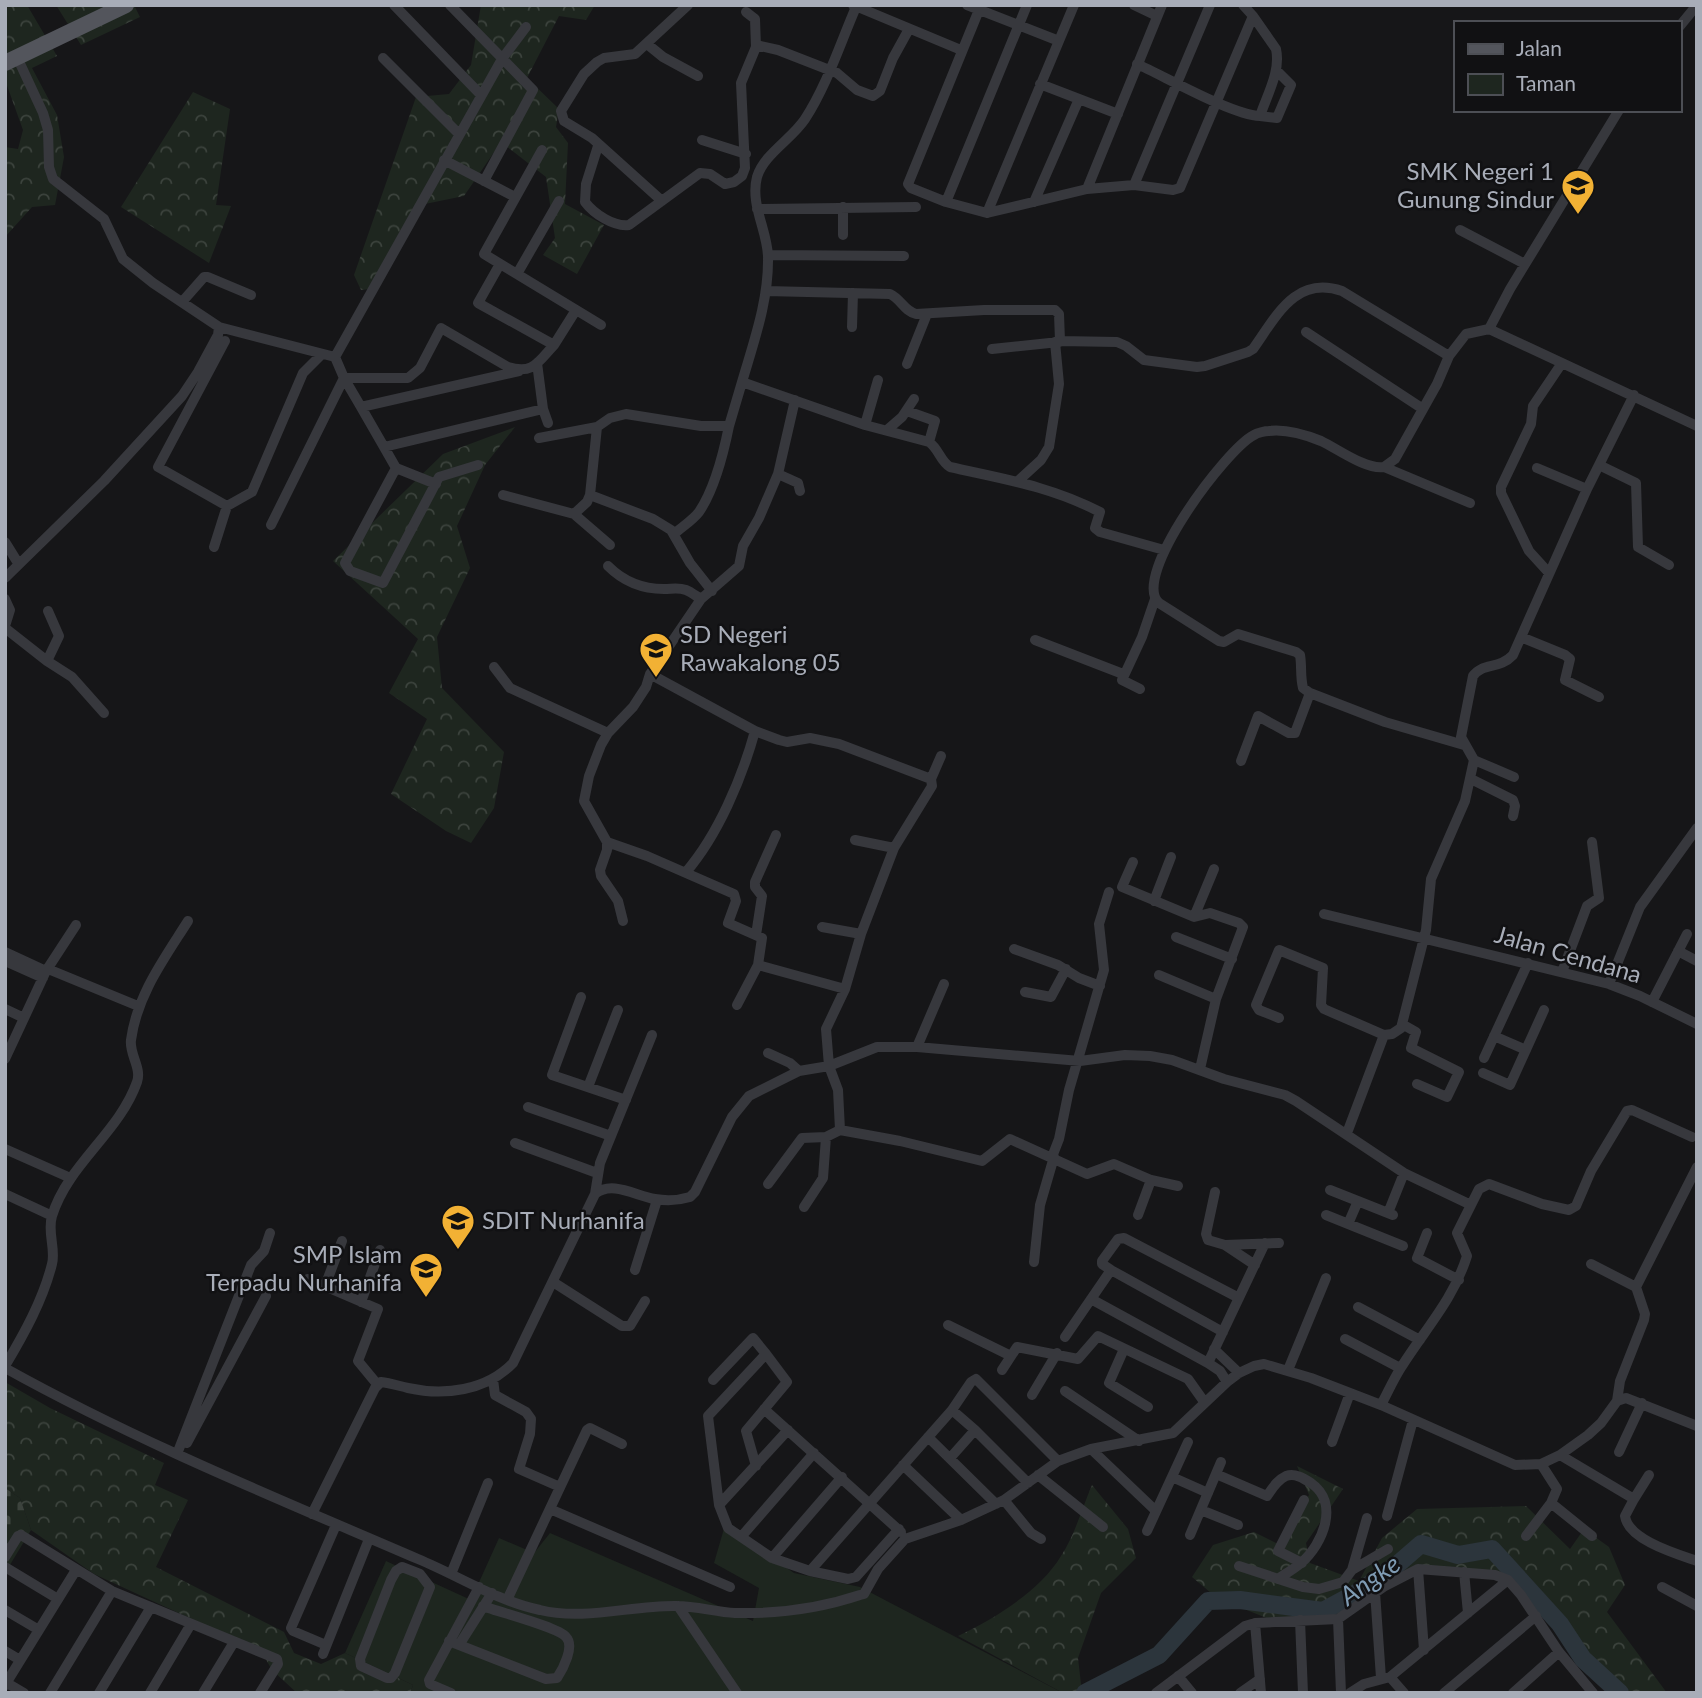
<svg xmlns="http://www.w3.org/2000/svg" width="1702" height="1698" font-family="Lato,sans-serif">
<defs>
<pattern id="forest-crowns" width="20" height="18" patternUnits="userSpaceOnUse" patternTransform="scale(1.75)"><rect width="20" height="18" fill="#1e261f"/><path d="M2 6a3 3 0 1 1 6 0M12 15a3 3 0 1 1 6 0" fill="none" stroke="#3c433d"/></pattern>
<pattern id="cemetery-stones" width="16" height="16" patternUnits="userSpaceOnUse" patternTransform="scale(1.75)"><rect width="16" height="16" fill="#1e261f"/><path d="M2 7V4a2 2 0 0 1 4 0v3zM10 15v-3a2 2 0 0 1 4 0v3z" fill="#3c433d"/></pattern>
</defs>
<rect width="100%" height="100%" fill="#161618"/>
<path fill="#1e261f" d="M725 1525 794 1573 860 1587 1063 1693H410L413 1685 345 1653 386 1561 471 1600 499 1538 534 1553 550 1533 753 1621 759 1588 714 1563Z"/>
<path fill="url(#forest-crowns)" d="M5 5H27L57 56 32 68 57 115 64 157 55 205 32 207 5 237V147L18 149 23 130 5 80Z
M56 5H134L140 17 81 45Z
M481 5H595L586 20 559 16 527 78 559 109 556 127 568 143 565 204 604 225 577 274 543 255 555 238 546 177 501 142 464 196 415 206 379 288 361 290 354 275 416 97 449 94 471 65Z
M193 92 230 109 216 205 231 206 209 263 121 207Z
M515 427 485 465 457 526 470 568 437 637 442 688 504 752 494 808 471 843 446 831 391 794 427 719 389 693 418 639 333 561 443 454Z
M5 1382 50 1408 164 1463 155 1485 188 1500 156 1567 284 1632 294 1653 321 1664 345 1653 413 1685 410 1693H297L272 1670 261 1651 94 1574 31 1530 20 1498 5 1488Z
M1297 1466 1343 1489 1306 1543 1310 1563 1359 1581 1382 1538 1417 1509 1526 1506 1570 1549 1584 1529 1609 1547 1625 1585 1607 1612 1667 1693H1607L1525 1582 1496 1576 1424 1568 1392 1584 1361 1608 1329 1617 1269 1619 1217 1598 1192 1577 1213 1545 1254 1532 1278 1544 1309 1495Z
M1092 1485 1128 1529 1136 1558 1101 1593 1078 1658 1082 1693H1063L958 1636C994 1619 1040 1591 1061 1556 1075 1535 1082 1508 1092 1485Z"/>
<path fill="url(#cemetery-stones)" d="M5 1488 20 1498 31 1530 5 1573Z"/>
<g fill="none" stroke-linecap="round" stroke-linejoin="round">
<path stroke="#2c353c" stroke-width="18" d="M1085 1693 1159 1655 1208 1601 1240 1600 1323 1611 1360 1591 1398 1564 1421 1544 1458 1555 1492 1549 1560 1624 1583 1659 1620 1693"/>
<path stroke="#37383d" stroke-width="10" d="M394 5 481 95
M450 5 533 90 484 181
M853 5 961 50
M967 5 1059 41
M981 5 908 184 911 188 946 202 987 213 1087 189 1134 185 1173 190 1180 188 1253 16
M1134 5 1157 16
M526 27 502 59 335 357 344 378H408L420 368 441 328 508 367C533 375 538 362 554 345
M1679 27 1697 5
M647 44 663 57 698 76
M756 45 778 50 837 73 857 90 873 96 880 91 893 58 909 29
M17 57 43 113 48 130 49 167 53 179 104 219 123 259 153 283 219 327 335 357
M383 58 459 134
M1137 64C1166 77 1232 115 1260 116 1267 95 1281 71 1276 49L1253 16 1243 5
M1040 84 1118 114
M1260 116 1277 118 1291 85 1276 70
M702 140 746 154
M598 146 586 184 585 202C594 214 614 227 629 225L700 173 710 174 725 184 734 182 742 176 745 168 741 83 756 47 755 19 746 12
M542 150 484 254 601 325
M444 160 515 197
M1134 185 1210 5
M1087 189 1162 5
M662 201 592 138 564 121 561 111 584 74 597 62 604 58 635 54 688 5
M946 202 1027 5
M1034 202 1079 99
M757 209 916 207
M987 213 1074 5
M1460 230 1525 264
M843 235V207
M768 255 904 256
M500 264 478 303 554 345 576 310
M517 274 559 201
M766 291 890 294C901 299 904 311 916 314L984 310H1055L1059 314 1060 341 1117 342 1126 346 1144 360 1197 367 1205 366 1248 352 1253 349C1276 317 1295 275 1342 291L1449 356
M182 302 204 277H208L251 295
M852 327 853 293
M1489 329 1510 289 1619 110
M1306 332 1423 409
M225 341 158 467 227 506 252 492 303 373 322 354
M992 349 1059 342
M537 363 543 409 548 423
M907 364 927 314
M742 382C754 341 769 300 768 256 767 230 750 204 757 177 764 154 792 139 805 119 827 85 840 44 856 7
M795 400 778 474 759 518 743 546 739 566 701 599 650 674 646 687 633 707 608 733 601 745 589 776 584 801 607 842 647 856 734 894 736 901 728 923 762 938 758 965 845 989
M361 407 384 447 543 409
M907 411 935 421 929 442
M865 425 878 380
M887 430 902 417 914 399
M539 438 597 427
M384 447 396 468 345 563 350 571 383 583 439 477 478 465
M1599 465 1636 483 1638 547 1669 565
M1384 467 1470 503
M396 468 436 484
M1537 468 1587 489
M778 474 798 483 800 491
M1018 481 1041 460 1049 447 1059 384 1055 342
M503 495 574 514 587 502 590 495 597 427 610 418 626 414 701 426H729L742 382 865 425 929 442C939 449 940 461 950 467 1003 479 1050 486 1100 512L1095 528 1100 532 1164 550
M590 495 653 519 671 530 690 563 712 591
M574 514 610 545
M271 525 344 378 361 407 519 371
M674 534C682 527 693 520 699 512 714 490 724 451 729 426
M5 542 18 563
M214 547 227 506
M608 566C623 581 642 589 664 589 672 589 678 587 686 590 691 592 696 596 701 599
M1549 573 1529 551 1501 493V487L1531 424 1533 406 1562 363
M5 578 104 481 182 396 198 372 218 335 219 327
M5 599 10 610 5 626
M5 628 47 661 72 677 104 713
M1521 637 1565 655 1570 659 1565 680 1599 697
M1035 640 1123 674
M47 661 59 636 48 611
M494 667 510 688 608 733
M650 674 755 731 779 740 787 742 810 738 839 744 931 779
M1140 689 1122 680 1142 637 1155 599
M1464 745 1385 722 1310 693 1303 688C1300 676 1302 666 1300 655L1296 652 1238 634 1224 642 1219 641 1159 603C1130 577 1226 449 1254 435 1257 433 1265 431 1269 431 1285 429 1306 435 1321 441 1338 449 1366 470 1384 467L1395 459 1437 384 1449 356 1466 334 1489 329 1697 426
M1474 760 1514 777
M1241 761 1258 716 1289 733H1295L1310 693
M1471 779 1513 800 1515 806 1513 816
M855 840 894 848
M607 842V850L600 870 601 876 618 901 623 921
M1133 862 1122 887 1194 917 1210 913 1239 923 1243 927 1216 999 1200 1069
M686 872C718 835 742 778 755 731
M1154 901 1171 857
M1324 914 1609 984 1640 996 1697 1024
M1194 917 1214 869
M822 927 861 934
M756 935 762 896 755 887V882L776 835
M1176 937 1232 959
M1014 949 1058 965 1079 978 1100 986
M1678 951 1697 961
M5 952 46 971
M5 961 43 978
M48 969 138 1006
M1562 972 1587 906 1599 898 1592 842
M1159 975 1216 999
M1609 984 1640 907 1697 828
M1025 992 1051 997 1066 969
M581 997 552 1075 626 1100
M1652 1002 1687 934
M737 1005 758 965
M5 1009 24 1018
M1279 1018 1259 1010 1256 1005 1279 950 1323 968 1321 1005 1324 1009 1384 1035 1392 1034 1401 1028 1426 930 1431 879 1465 801 1474 760 1461 737 1473 676C1483 662 1499 670 1513 655L1587 489 1634 395
M1402 1024 1416 1032 1411 1048 1459 1072 1447 1097 1417 1084
M1494 1036 1526 1050
M917 1047 944 984
M768 1053 790 1063 799 1071
M1484 1058 1528 963
M5 1059 46 971 76 925
M1483 1073 1510 1085 1544 1010
M588 1087 618 1010
M528 1107 611 1136
M840 1130 838 1090 829 1066 826 1029 845 989 861 934 894 848 932 786 931 779 941 756
M1347 1133 1384 1035
M515 1143 597 1173
M5 1149 66 1176
M1052 1157 1059 1139 1069 1090 1104 970 1099 924 1109 892
M768 1184 802 1138 826 1137 840 1130 900 1141 982 1161 1010 1139 1087 1174 1114 1164 1151 1180 1178 1186
M1330 1190 1393 1215
M1215 1192 1206 1234 1208 1240 1225 1245 1279 1243
M5 1194 48 1214
M595 1194 600 1163 652 1035
M804 1207 823 1178 826 1137
M1388 1213 1404 1173
M1138 1215 1151 1180
M1326 1215 1403 1246
M1348 1224 1358 1201
M1427 1233 1417 1258 1459 1280
M1225 1245 1255 1265
M1034 1262 1040 1205 1054 1157
M1591 1264 1636 1287 1645 1314 1644 1320 1620 1381 1617 1401
M635 1270 657 1200
M308 1279 378 1309 358 1361 377 1384
M553 1282 622 1326H630L645 1301
M325 1286 342 1241
M1636 1287 1697 1167
M1091 1299 1208 1363 1220 1371 1227 1382
M361 1302 380 1250
M1358 1307 1420 1340
M948 1325 1011 1356
M1223 1332 1111 1270 1102 1264V1261L1118 1239 1124 1238 1239 1298
M1065 1337 1111 1270
M1345 1339 1400 1368
M1124 1349 1109 1383 1148 1407
M1214 1349 1239 1373
M1208 1363 1265 1243
M5 1366C24 1334 43 1300 52 1264 56 1249 47 1232 52 1216 68 1164 119 1133 137 1082 142 1068 129 1054 131 1040 137 995 164 959 188 921
M5 1368C138 1442 279 1499 418 1559 459 1576 497 1601 540 1610 585 1621 632 1605 677 1606 696 1606 716 1612 735 1613 776 1614 821 1608 860 1595L864 1594 878 1569 905 1539 961 1520 1004 1500 1058 1461 1091 1449 1173 1433 1227 1382 1239 1373 1254 1366 1264 1364 1311 1378 1381 1405 1515 1465 1541 1464 1560 1455 1588 1435 1601 1423 1617 1401 1626 1398 1697 1426
M1002 1370 1017 1347 1078 1359 1098 1336 1188 1379 1205 1403
M1288 1370 1326 1278
M493 1379 495 1395 526 1412 531 1419 530 1434 519 1469 560 1487
M713 1380 753 1338 766 1354
M1065 1391 1139 1441
M1032 1395 1057 1353
M1381 1405C1388 1392 1394 1378 1402 1366 1426 1328 1453 1300 1467 1256L1457 1233 1479 1189 1489 1184 1542 1204 1569 1210 1576 1206 1591 1171 1627 1111 1632 1110 1692 1137
M764 1409 901 1532
M952 1410 975 1430 1028 1483
M928 1437 996 1504
M1332 1442 1350 1393
M187 1443 266 1296
M1091 1449 1156 1511
M1619 1452 1642 1403
M177 1454 251 1265 264 1251 270 1233
M1560 1455 1634 1499 1625 1516C1628 1540 1677 1554 1697 1561
M951 1457 975 1430
M903 1465 961 1520
M756 1466 746 1431 787 1382 766 1354 708 1416 719 1505 728 1528 772 1558 810 1571 848 1579 856 1577 899 1529
M1216 1474 1267 1496C1272 1489 1277 1480 1286 1476 1295 1473 1303 1478 1311 1483 1340 1503 1323 1544 1301 1563 1294 1569 1285 1574 1278 1579
M1038 1475 1103 1527
M1172 1477 1208 1493
M1634 1499 1649 1475
M1004 1500 1031 1533 1041 1539
M1551 1503 1592 1536
M719 1505 788 1430
M550 1509 730 1587
M1201 1510 1238 1525
M312 1514 375 1388 381 1382C390 1383 399 1386 408 1388 444 1396 486 1391 513 1363L595 1194C612 1180 636 1196 655 1199 666 1201 680 1200 690 1197L695 1192 732 1117 749 1096 799 1071 829 1066 877 1047H917L1080 1061 1125 1055 1150 1056 1172 1060 1224 1079 1285 1095 1296 1101 1404 1173 1471 1205
M1387 1516 1413 1420
M1147 1531 1188 1442
M1190 1535 1221 1462
M1526 1536 1551 1503 1557 1489 1541 1464
M741 1537 814 1453
M5 1557 18 1536 21 1535 112 1591 277 1659 278 1664 260 1693
M772 1558 842 1477
M1302 1563 1278 1551 1304 1500
M1239 1566 1303 1587 1319 1589 1343 1582 1352 1570 1388 1549
M5 1567 58 1599
M402 1567 420 1574 430 1587 395 1673 391 1678H387L361 1666 360 1659 391 1580 396 1571Z
M1418 1569 1424 1650
M1352 1570 1367 1518
M810 1571 952 1410 971 1382 976 1379 1058 1461
M1464 1572 1468 1613
M451 1574 488 1483
M1662 1587 1697 1606
M1375 1592 1381 1678
M507 1600 587 1430 590 1428 622 1444
M678 1606 737 1693
M5 1610 39 1630
M1338 1619 1341 1693
M1300 1620 1303 1693
M1255 1623 1261 1693
M449 1641 546 1679 557 1678C563 1669 575 1646 566 1637 558 1627 498 1612 483 1606
M326 1645 293 1631 291 1628 336 1525
M459 1645 492 1593
M5 1651 20 1660
M323 1654 369 1539
M1178 1676 1192 1693
M1390 1677 1508 1580
M7 1683 24 1693
M5 1685 76 1570
M50 1693 112 1591
M99 1693 151 1607
M150 1693 191 1624
M203 1693 234 1642
M451 1693 430 1684 429 1680 479 1587
M1156 1693 1245 1626 1255 1623 1338 1619 1385 1586 1418 1569 1495 1575 1508 1580 1521 1595 1559 1652 1593 1693
M1240 1693 1260 1679
M1350 1693 1364 1684 1390 1677 1404 1693
M1444 1693 1536 1616
M1513 1693 1559 1652"/>
<path stroke="#53555c" stroke-width="16" d="M5 63 126 5"/>
</g>
<defs>
<symbol id="school-pin" viewBox="-11 -11 22 30"><path d="M0 17L-7.5 6A9.5 9.5 0 1 1 7.5 6Z" fill="#f2b134" stroke="#111113"/><path d="M0-5L7-2L0 1L-7-2ZM-4 1L0 2.5L4 1V4Q0 6-4 4Z" fill="#111"/></symbol>
</defs>
<g fill-rule="evenodd">
<use href="#school-pin" x="1559" y="167" width="38" height="52"/>
<use href="#school-pin" x="637" y="630" width="38" height="52"/>
<use href="#school-pin" x="439" y="1202" width="38" height="52"/>
<use href="#school-pin" x="407" y="1250" width="38" height="52"/>
</g>
<g text-anchor="middle" stroke-width="5" stroke-linejoin="round" paint-order="stroke">
<g font-size="24" fill="#a8adb8" stroke="#111113" text-anchor="end">
<text x="1554" y="180">SMK Negeri 1<tspan x="1554" dy="28">Gunung Sindur</tspan></text>
<text x="680" y="643" text-anchor="start">SD Negeri<tspan x="680" dy="28">Rawakalong 05</tspan></text>
<text x="482" y="1229" text-anchor="start">SDIT Nurhanifa</text>
<text x="402" y="1263">SMP Islam<tspan x="402" dy="28">Terpadu Nurhanifa</tspan></text>
</g>
<g font-size="24" fill="#a8adb8" stroke="#111113">
<text transform="translate(1568 955) rotate(16)" y="8">Jalan Cendana</text>
</g>
<g font-size="26" font-style="italic" fill="#7f9bb3" stroke="#111113">
<text transform="translate(1370 1580) rotate(-35)" y="9">Angke</text>
</g>
</g>
<rect width="1702" height="1698" fill="none" stroke="#a8adb8" stroke-width="14"/>
<rect x="1454" y="21" width="228" height="91" fill="#111113" stroke="#4d4f55" stroke-width="2"/>
<rect x="1468" y="44" width="35" height="10" fill="#53555c" stroke="#4d4f55" stroke-width="2"/>
<text x="1516" y="56" font-size="21" fill="#a8adb8">Jalan</text>
<rect x="1468" y="74" width="35" height="21" fill="#1e261f" stroke="#4d4f55" stroke-width="2"/>
<text x="1516" y="91" font-size="21" fill="#a8adb8">Taman</text>
</svg>
